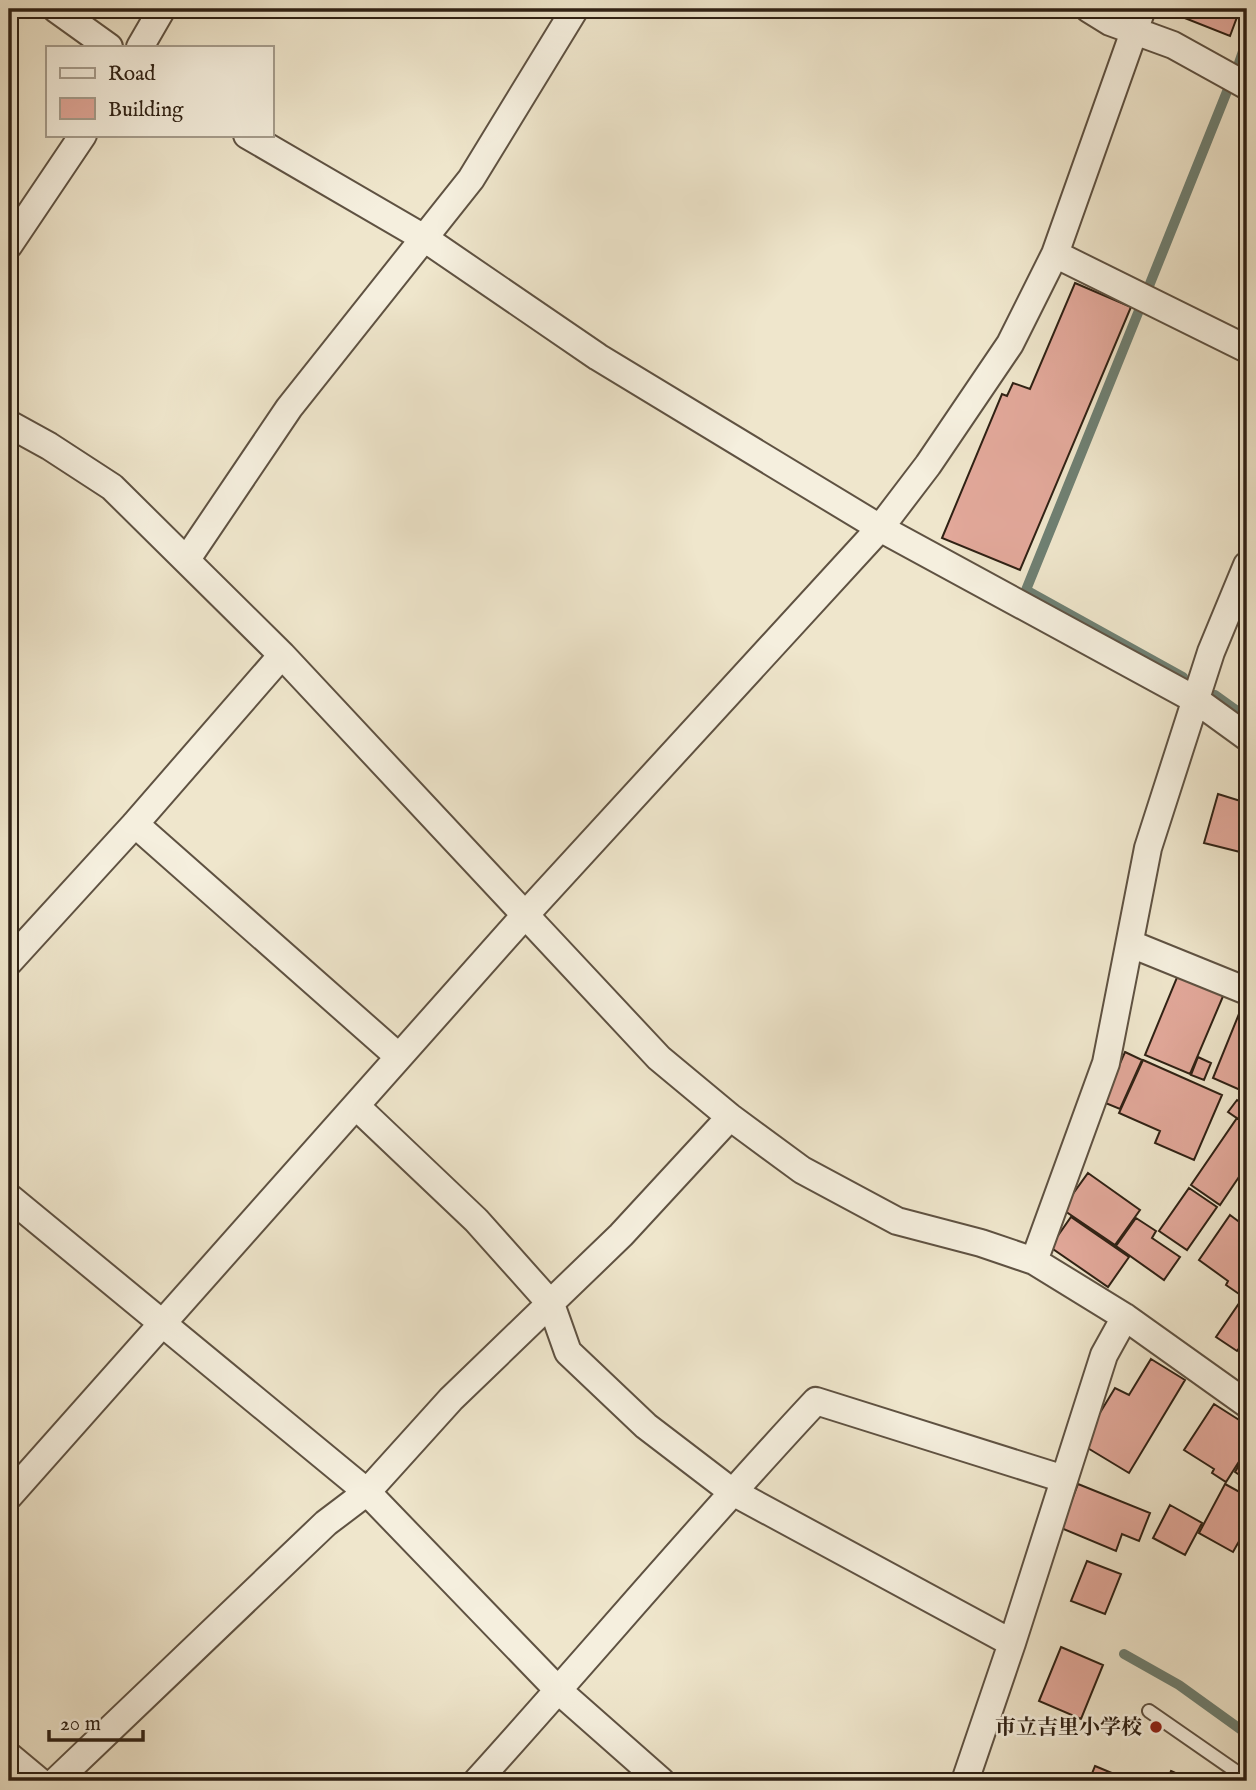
<svg xmlns="http://www.w3.org/2000/svg" width="1256" height="1790" font-family="'IM FELL English','Noto Serif JP',serif">
<rect width="100%" height="100%" fill="#efe6cc"/>
<filter id="stains"><feTurbulence type="fractalNoise" baseFrequency=".00286" numOctaves="4"/><feColorMatrix values="0 0 0 0 .2 0 0 0 0 .09 0 0 0 0 .02 0 0 0 .5 -.17"/></filter>
<radialGradient id="worn" r=".72"><stop offset=".6" stop-color="#630" stop-opacity="0"/><stop offset="1" stop-color="#630" stop-opacity=".3"/></radialGradient>
<g fill="none" stroke-linecap="round" stroke-linejoin="round">
<path stroke="#6f8073" stroke-width="10" d="M1238 66 1247 40
M1149 286 1230 84
M1140 308 1026 590 1183 677
M1215 695 1247 718
M1124 1654 1179 1685 1247 1734"/>
</g>
<path fill="#e2a89a" stroke="#2f2114" stroke-width="2" d="M1162 9H1240L1230 36Z
M1075 283 1131 307 1020 570 942 538 1002 394 1007 396 1013 383 1030 389Z
M1218 794 1247 803V864L1241 862 1244 853 1204 843Z
M1178 975 1224 994 1190 1074 1145 1055Z
M1243 1004 1247 1006V1093L1213 1078Z
M1125 1052 1142 1060 1120 1109 1103 1102Z
M1198 1057 1211 1063 1204 1080 1191 1075Z
M1143 1060 1222 1095 1194 1160 1155 1143 1160 1131 1119 1113Z
M1237 1100 1247 1107V1125L1228 1112Z
M1237 1118 1247 1125V1165L1220 1205 1191 1185Z
M1088 1173 1140 1210 1115 1245 1062 1209Z
M1189 1188 1217 1207 1187 1250 1159 1231Z
M1230 1215 1246 1227 1241 1233 1247 1237V1294L1245 1293 1242 1296 1226 1285 1228 1281 1199 1260Z
M1071 1217 1129 1257 1108 1287 1050 1247Z
M1136 1218 1156 1231 1152 1238 1180 1257 1164 1280 1116 1246Z
M1242 1299 1247 1303V1337L1237 1351 1216 1337Z
M1151 1359 1185 1380 1129 1473 1081 1444 1115 1388 1129 1395Z
M1214 1404 1247 1425V1449L1226 1482 1212 1473 1214 1469 1184 1450Z
M1247 1452V1480L1235 1472Z
M1078 1484 1150 1513 1139 1541 1122 1534 1116 1551 1061 1528Z
M1225 1484 1247 1496V1527L1233 1552 1199 1533Z
M1170 1505 1202 1523 1185 1555 1153 1538Z
M1087 1561 1121 1574 1105 1614 1071 1601Z
M1061 1647 1103 1665 1081 1719 1039 1701Z
M1095 1766 1131 1781H1089Z
M1171 1771 1193 1781H1167Z"/>
<g fill="none" stroke-linecap="round" stroke-linejoin="round">
<defs>
<path id="service" d="M1149 1711 1247 1779"/>
<path id="minor" d="M56 9 109 47
M1089 9 1110 22 1173 45 1247 86
M140 47 162 9
M247 135 424 238 598 357 880 528 928 465 1010 344 1055 254 1142 9
M9 245 83 135
M1055 254 1247 349
M9 424 49 446 112 487 282 655 659 1058 730 1117 802 1170 897 1221 981 1243 1034 1261 1125 1317 1247 1404
M187 559 289 408 471 179 575 9
M135 824 399 1057
M1131 944 1247 991
M9 962 135 824 282 655
M356 1106 476 1220 551 1304 568 1352 646 1426 731 1491 1012 1643
M9 1197 367 1492 559 1691 661 1781
M1034 1261 1106 1063 1148 848 1211 652 1247 565
M9 1496 526 914 880 528 1196 700 1247 737
M9 1756 39 1781
M56 1781 326 1523 367 1492 451 1399 621 1235 730 1117
M477 1781C591 1655 700 1525 816 1401L1064 1479
M965 1781 1012 1643 1104 1355 1125 1317"/>
</defs>
<use href="#service" stroke="#5f5242" stroke-width="16"/>
<use href="#minor" stroke="#5f5242" stroke-width="30"/>
<use href="#service" stroke="#f5efde" stroke-width="12"/>
<use href="#minor" stroke="#f5efde" stroke-width="26"/>
</g>
<circle fill="#8f2418" stroke="#f5efde" stroke-width="2.5" cx="1156" cy="1727" r="7"/>
<g text-anchor="middle" stroke-width="5" stroke-linejoin="round" paint-order="stroke">
<g font-size="21" font-weight="bold" fill="#2f2114" stroke="#f5efde" text-anchor="end">
<text x="1142" y="1734">市立吉里小学校</text>
</g>
</g>
<rect width="1256" height="1790" fill="none" stroke="#efe6cc" stroke-width="35"/>
<rect x="10" y="10" width="1235" height="1769" fill="none" stroke="#2f2114" stroke-width="3.5"/>
<rect x="18" y="18" width="1221" height="1755" fill="none" stroke="#2f2114" stroke-width="2"/>
<rect x="46" y="46" width="228" height="91" fill="#f5efde" stroke="#a69d8d" stroke-width="2"/>
<rect x="60" y="68" width="35" height="10" fill="#f5efde" stroke="#a69d8d" stroke-width="2"/>
<text x="108" y="80" font-size="21" fill="#2f2114">Road</text>
<rect x="60" y="98" width="35" height="21" fill="#e2a89a" stroke="#a69d8d" stroke-width="2"/>
<text x="108" y="116" font-size="21" fill="#2f2114">Building</text>
<path d="M49 1730v10h94v-10" fill="none" stroke="#2f2114" stroke-width="3.5"/>
<text x="60" y="1730" font-size="21" fill="#2f2114" stroke="#f5efde" stroke-width="5" paint-order="stroke">20 m</text>
<rect width="100%" height="100%" filter="url(#stains)"/>
<rect width="100%" height="100%" fill="url(#worn)"/>
</svg>
